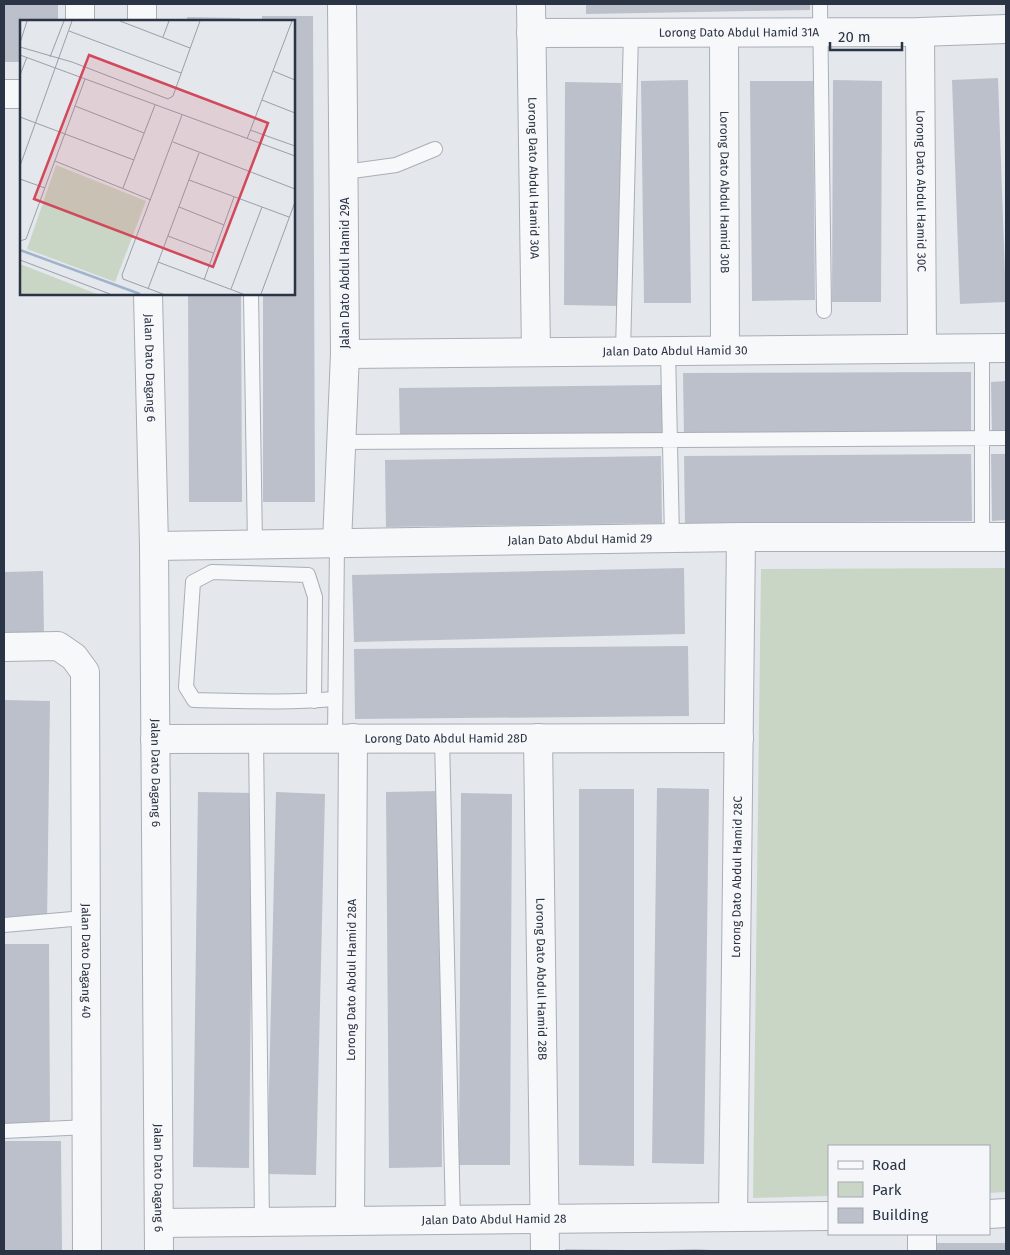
<svg xmlns="http://www.w3.org/2000/svg" width="1010" height="1255" font-family="'Fira Sans',sans-serif">
<rect width="100%" height="100%" fill="#e4e7ec"/>
<path fill="#c9d6c5" d="M1006 568V1192L989 1193V1146H829V1196L753 1198 761 569Z"/>
<path fill="#bbc0ca" d="M4 4H58V21H21V62H4Z
M586 4H810V10L586 14Z
M262 16H313L315 502H263V294H294V21H262Z
M187 17 240 18V21H187Z
M998 78 1006 302 960 304 952 80Z
M688 80 691 303H644L641 81Z
M833 80 882 81 881 302H832Z
M750 81H813L815 300 752 301Z
M565 82 621 83 620 306 564 305Z
M188 294H241L242 502H189Z
M971 372V436L684 437 683 373Z
M1006 381V436H992L991 382Z
M662 385V436L400 439 399 388Z
M971 454 972 521 685 523 684 456Z
M991 454H1006V520L992 521Z
M661 456 662 523 386 527 385 460Z
M684 568 685 634 354 642 352 575Z
M43 571 44 636H4V572Z
M688 646 689 716 355 719 354 649Z
M4 700 50 701 47 924 4 923Z
M657 788 709 789 704 1164 652 1163Z
M579 789H634V1166L579 1165Z
M440 791 442 1167 389 1168 386 792Z
M198 792 253 793 249 1168 193 1167Z
M276 792 325 794 316 1175 267 1174Z
M461 793 512 794 510 1165H459Z
M4 944H49L50 1123H4Z
M4 1141H61L62 1251H4Z
M935 1243H1006V1251H935Z
M565 1249 629 1250V1251H565Z
M696 1249 728 1251H662V1250Z
M791 1250H827V1251H791Z
M829 1250H868V1251H829Z"/>
<g fill="none" stroke-linecap="round" stroke-linejoin="round">
<defs>
<path id="lane" d="M820 4 824 311
M345 172 396 165 435 149
M251 294 255 545
M623 351 631 33
M668 351 672 538
M341 442 1006 438
M982 537V348
M314 701 315 597 308 575 212 572 193 582 186 687 194 700C241 701 288 703 334 699
M256 738 262 1222
M335 738 337 543
M442 738 453 1220
M4 925 84 918
M4 1131 88 1127"/>
<g id="street">
<path d="M80 4V21"/>
<path d="M142 4V21"/>
<path id="s1" d="M531 4 536 352"/>
<path id="s2" d="M920 32 922 348"/>
<path id="s3" d="M531 33 920 32 1006 29"/>
<path id="s4" d="M724 33 725 350"/>
<path d="M4 94H21"/>
<path id="s5" d="M148 294 154 546 159 1251"/>
<path id="s6" d="M345 354 1006 348"/>
<path d="M337 543 345 354 342 4"/>
<path id="s7" d="M154 546 741 537H1006"/>
<path id="s8" d="M4 647 58 646 74 657 85 672 87 1251"/>
<path id="s9" d="M538 738 545 1251"/>
<path id="s10" d="M155 739 739 738"/>
<path d="M989 1214 1006 1213"/>
<path id="s11" d="M733 1217 741 537"/>
<path id="s12" d="M350 1221 353 738"/>
<path id="s13" d="M159 1223 829 1216"/>
<path d="M922 1234V1251"/>
</g>
</defs>
<use href="#lane" stroke="#a9aeb7" stroke-width="16"/>
<use href="#street" stroke="#a9aeb7" stroke-width="30"/>
<use href="#lane" stroke="#f7f8fa" stroke-width="14"/>
<use href="#street" stroke="#f7f8fa" stroke-width="28"/>
</g>
<g text-anchor="middle" stroke-width="5" stroke-linejoin="round" paint-order="stroke">
<g font-size="12" fill="#2b3445" stroke="#f4f6f9">
<text dy="4" stroke="none"><textPath href="#s3" startOffset="208">Lorong Dato Abdul Hamid 31A</textPath></text>
<text dy="4" stroke="none"><textPath href="#s1" startOffset="174">Lorong Dato Abdul Hamid 30A</textPath></text>
<text dy="4" stroke="none"><textPath href="#s2" startOffset="159">Lorong Dato Abdul Hamid 30C</textPath></text>
<text dy="4" stroke="none"><textPath href="#s4" startOffset="159">Lorong Dato Abdul Hamid 30B</textPath></text>
<text transform="translate(345 273) rotate(-90)" y="4">Jalan Dato Abdul Hamid 29A</text>
<text dy="4" stroke="none"><textPath href="#s6" startOffset="330">Jalan Dato Abdul Hamid 30</textPath></text>
<text dy="4" stroke="none"><textPath href="#s5" startOffset="74">Jalan Dato Dagang 6</textPath></text>
<text dy="4" stroke="none"><textPath href="#s7" startOffset="426">Jalan Dato Abdul Hamid 29</textPath></text>
<text dy="4" stroke="none"><textPath href="#s10" startOffset="291">Lorong Dato Abdul Hamid 28D</textPath></text>
<text dy="4" stroke="none"><textPath href="#s5" startOffset="479">Jalan Dato Dagang 6</textPath></text>
<text dy="4" stroke="none"><textPath href="#s11" startOffset="340">Lorong Dato Abdul Hamid 28C</textPath></text>
<text dy="4" stroke="none"><textPath href="#s8" startOffset="381">Jalan Dato Dagang 40</textPath></text>
<text dy="4" stroke="none"><textPath href="#s9" startOffset="241">Lorong Dato Abdul Hamid 28B</textPath></text>
<text dy="4" stroke="none"><textPath href="#s12" startOffset="241">Lorong Dato Abdul Hamid 28A</textPath></text>
<text dy="4" stroke="none"><textPath href="#s5" startOffset="884">Jalan Dato Dagang 6</textPath></text>
<text dy="4" stroke="none"><textPath href="#s13" startOffset="335">Jalan Dato Abdul Hamid 28</textPath></text>
</g>
</g>
<g transform="translate(20 20)">
<rect width="275" height="275" fill="#e4e7ec"/>
<path d="M36 145 126 181 95 262 7 229ZM0 244 77 274H0Z" fill="#c9d6c5"/>
<path fill="none" stroke="#9fb4cc" stroke-width="2.5" d="M0 230 120 274"/>
<path fill="none" stroke="#9a9fa9" stroke-width="1" d="M100 1 170 28M49 11 161 53M143 17 149 1M0 23 7 1M0 27 52 42 148 79 153 76 180 1M0 35 275 136M30 37 44 1M253 51 275 60M0 55 7 37M242 80 275 93M55 86 124 113M0 97 114 140M230 110 275 126M227 119 272 1M153 122 275 169M35 141 131 180M0 146 52 1M0 159 25 168M169 160 269 197M103 168 135 85M159 187 204 205M148 216 193 233M0 221 6 219 65 59M0 240 90 274M138 242 223 274M184 260 214 177M128 269 179 133M211 269 242 187M143 274 103 259 102 255 162 95M241 274 275 182"/>
<path fill="#d1495b" fill-opacity="0.15" stroke="#d1495b" stroke-width="2.5" d="M69 35 248 103 193 247 14 179Z"/>
<rect width="275" height="275" fill="none" stroke="#2b3445" stroke-width="2.5"/>
</g>
<rect width="1010" height="1255" fill="none" stroke="#2b3445" stroke-width="10"/>
<rect x="828" y="1145" width="162" height="90" fill="#f4f6f9" stroke="#a4a8b1"/>
<rect x="838" y="1161" width="25" height="8" fill="#f7f8fa" stroke="#a4a8b1"/>
<text x="872" y="1170" font-size="15" fill="#2b3445">Road</text>
<rect x="838" y="1182" width="25" height="15" fill="#c9d6c5" stroke="#a4a8b1"/>
<text x="872" y="1195" font-size="15" fill="#2b3445">Park</text>
<rect x="838" y="1208" width="25" height="15" fill="#bbc0ca" stroke="#a4a8b1"/>
<text x="872" y="1220" font-size="15" fill="#2b3445">Building</text>
<path d="M830 42v8h72v-8" fill="none" stroke="#2b3445" stroke-width="2.5"/>
<text x="838" y="42" font-size="15" fill="#2b3445" stroke="#f4f6f9" stroke-width="4" paint-order="stroke">20 m</text>
</svg>
